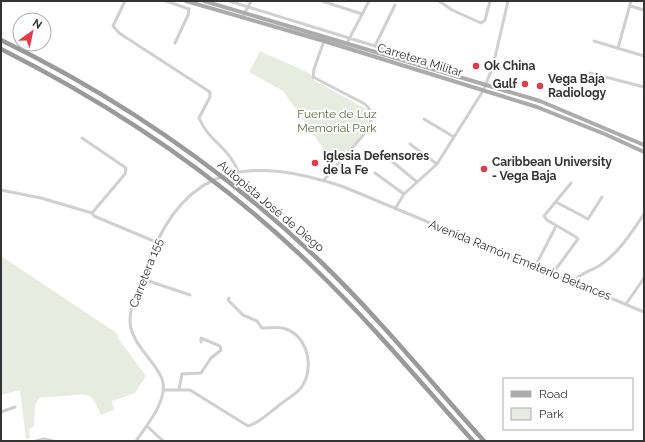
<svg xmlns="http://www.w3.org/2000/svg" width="645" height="442" font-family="Raleway,sans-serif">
<rect width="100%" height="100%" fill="#fff"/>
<path fill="#e6ecdf" d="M260 51 309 73 315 81 368 110C375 127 347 150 336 162H333L283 91 249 72Z
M1 256 118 334V338L146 376 135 393 112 401 114 410 101 415C91 390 88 394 65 396 56 397 48 396 39 398L35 405 34 426 29 429 30 438 26 439 20 390 1 395Z"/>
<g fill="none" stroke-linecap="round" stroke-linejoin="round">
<path stroke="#d0d0d0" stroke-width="3" d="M125 1 113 26 119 33 210 92V97L199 118C209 142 228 146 238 171
M166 1 189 9
M229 1 375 46 394 53 392 57
M322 1 362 14
M439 1 452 10 481 23 485 20 490 1
M630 6 644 10
M242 18 251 1
M594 41 644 56
M175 43 188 15 189 9
M347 43 369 1
M375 46 395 5
M618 48 631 1
M590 73 644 87
M424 119 454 137
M82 138 126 168 125 174 92 213
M410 144 437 164
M388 158 417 182
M375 173 404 194
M323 181 366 132C372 122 375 113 365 104L313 77 314 69 324 41
M1 190 41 198 92 213 94 216 156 242
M556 202 588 219 602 197
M395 209 404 194 437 164 483 91 493 66 508 1
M535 267 556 226
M553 273 578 239 576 237 547 220 544 216 571 183
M143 279 190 295
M573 282C582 272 589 272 599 266 618 254 632 232 644 214
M626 304 644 278
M179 389 182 374 201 373 211 358 221 350 220 346 201 338V342
M163 390H190L248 426C258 424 267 414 276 408 283 401 294 396 300 389 315 371 309 337 286 329 278 326 270 328 262 328L257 321 243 315 228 300 229 298
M1 412 15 407
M147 426 163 441
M36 441 44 439 53 441
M136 441C147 425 169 399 162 379 158 368 148 358 141 348 135 340 130 332 130 321 130 302 142 281 148 263 185 162 251 156 344 187L644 312"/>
<path stroke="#ababab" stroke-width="4" d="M186 1 324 41 537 107 607 135 644 152
M204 1 540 101 644 145"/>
<path stroke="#9a9a9a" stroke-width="4.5" d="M1 40C118 97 227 172 321 262 379 318 430 381 484 441
M1 49C116 107 223 179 315 269 371 323 421 383 473 441"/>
</g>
<g fill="#e63946" stroke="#fff" stroke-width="1.5">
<circle cx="476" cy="66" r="4"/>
<circle cx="525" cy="84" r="4"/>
<circle cx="540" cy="86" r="4"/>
<circle cx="315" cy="163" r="4"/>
<circle cx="484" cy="169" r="4"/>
</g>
<g text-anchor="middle" stroke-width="4" stroke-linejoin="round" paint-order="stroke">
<g font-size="12" fill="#333" stroke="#fff">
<text transform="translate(420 60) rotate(17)" y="4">Carretera Militar</text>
<text transform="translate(271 206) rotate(40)" y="4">Autopista José de Diego</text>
<text transform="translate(520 260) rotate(22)" y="4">Avenida Ramón Emeterio Betances</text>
<text transform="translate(146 273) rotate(-69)" y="4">Carretera 155</text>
</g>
<g font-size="12" font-weight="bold" fill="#333" stroke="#fff" text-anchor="start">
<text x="484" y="70">Ok China</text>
<text x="548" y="83">Vega Baja<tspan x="548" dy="14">Radiology</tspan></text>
<text x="517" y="88" text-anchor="end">Gulf</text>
<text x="323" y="160">Iglesia Defensores<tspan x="323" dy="14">de la Fe</tspan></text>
<text x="492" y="166">Caribbean University<tspan x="492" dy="14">- Vega Baja</tspan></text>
</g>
<g font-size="12" fill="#56703f" stroke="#fff">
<text x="337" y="118">Fuente de Luz<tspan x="337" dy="14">Memorial Park</tspan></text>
</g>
</g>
<rect width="645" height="442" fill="none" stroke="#333333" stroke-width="4"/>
<rect x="503" y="378" width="130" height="52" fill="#ffffff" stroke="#adadad"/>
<rect x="511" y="391" width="20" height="6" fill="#ababab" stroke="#adadad"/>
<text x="539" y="398" font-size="12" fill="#333333">Road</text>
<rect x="511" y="408" width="20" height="12" fill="#e6ecdf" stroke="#adadad"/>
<text x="539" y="418" font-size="12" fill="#333333">Park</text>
<g transform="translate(32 32) rotate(33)"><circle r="19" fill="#ffffff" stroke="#adadad"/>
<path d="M0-3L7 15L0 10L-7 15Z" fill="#e63946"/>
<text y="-6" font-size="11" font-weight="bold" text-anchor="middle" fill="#333333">N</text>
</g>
</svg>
